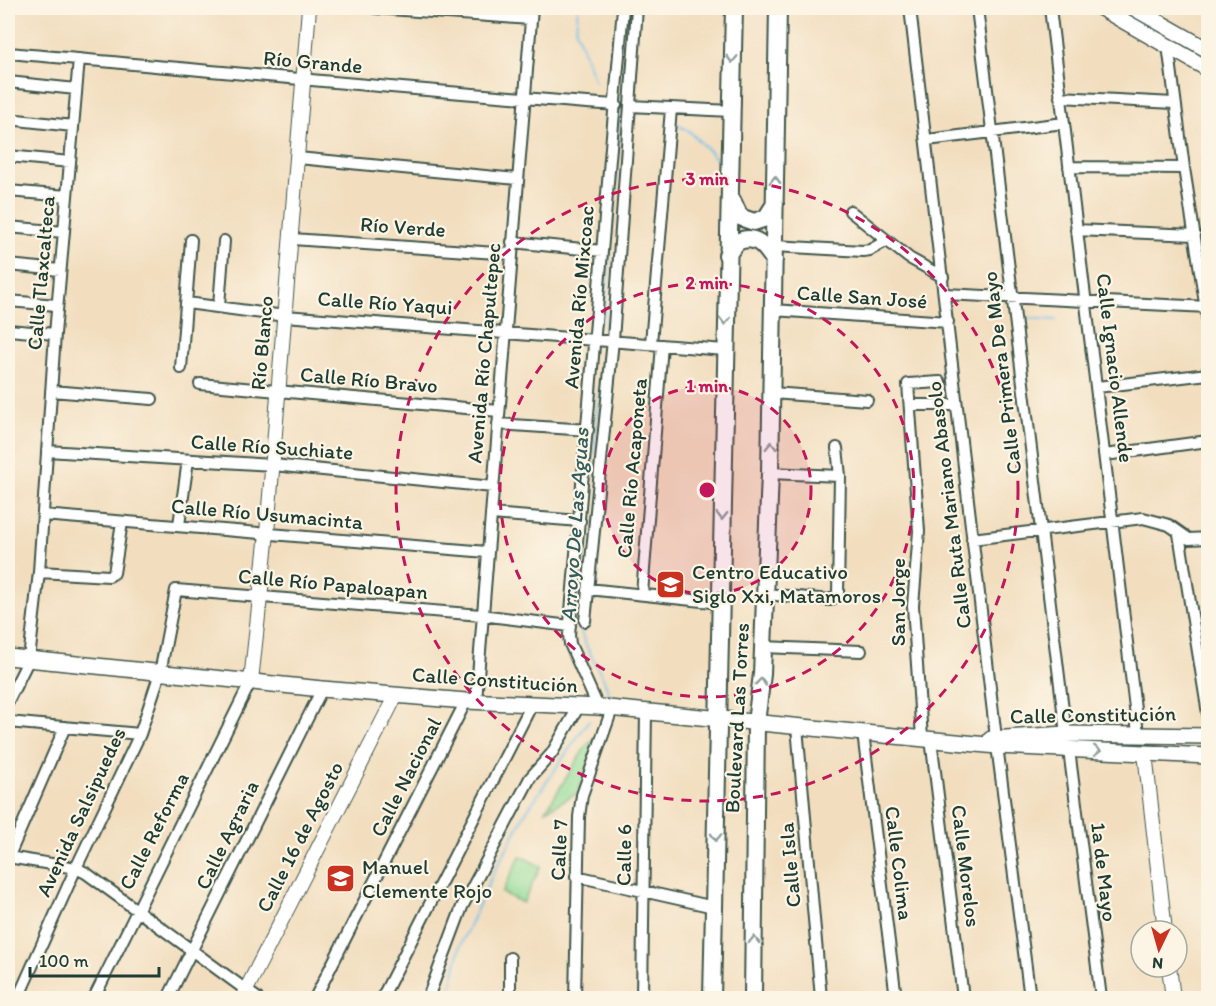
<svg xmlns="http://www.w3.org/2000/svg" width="1216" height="1006" font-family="Itim,sans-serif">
<rect width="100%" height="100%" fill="#fcf5e5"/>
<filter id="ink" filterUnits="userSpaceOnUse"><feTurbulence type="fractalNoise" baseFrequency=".0167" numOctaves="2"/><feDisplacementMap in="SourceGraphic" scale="12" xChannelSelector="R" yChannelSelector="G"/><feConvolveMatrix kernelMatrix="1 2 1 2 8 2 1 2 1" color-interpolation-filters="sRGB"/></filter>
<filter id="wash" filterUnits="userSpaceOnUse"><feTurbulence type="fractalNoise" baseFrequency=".008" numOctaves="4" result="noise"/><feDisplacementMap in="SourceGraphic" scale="24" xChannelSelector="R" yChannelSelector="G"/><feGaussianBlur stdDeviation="1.35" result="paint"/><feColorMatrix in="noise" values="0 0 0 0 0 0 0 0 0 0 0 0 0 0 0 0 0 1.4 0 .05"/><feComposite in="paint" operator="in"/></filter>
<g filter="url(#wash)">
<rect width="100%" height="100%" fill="#f2debf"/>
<path fill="#91db98" stroke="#588c66" stroke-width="1.5" d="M598 737 578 793 546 810 586 746Z
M520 856 541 866 523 903 502 893Z"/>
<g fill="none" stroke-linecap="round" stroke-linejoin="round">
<path stroke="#6cbde7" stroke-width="2" d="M578 8 576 31 595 82
M676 124 689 131 720 162
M1026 318 1057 320
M604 330 629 8
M603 351 578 610C579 647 598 660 609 693
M449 998 460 946 493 874 526 812 589 720"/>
</g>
</g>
<g filter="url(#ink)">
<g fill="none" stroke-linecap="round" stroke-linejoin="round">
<defs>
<path id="minor" d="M375 8 531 19
M910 8 996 738 1030 998
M977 8 1066 734
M1050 8 1138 733
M1168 45 1184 168 1208 322
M8 53C210 70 413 91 616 105
M8 82 76 89
M1060 97 1174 103
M630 106 731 111
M8 119 73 126
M927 140 1064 123
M8 156 70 162
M298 158 517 179
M1069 167 1184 168
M8 191 67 196
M850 211 909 258 943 277
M8 227 64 232
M1076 230 1195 235
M292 239 511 254
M512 242 602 251
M774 246 863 251 870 250 886 241
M8 265 60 270
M945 294 1208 307
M8 301 57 305
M187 303 285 316 725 350
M219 306 224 241
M773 310 948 322
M8 330 55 334
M651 343 671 109
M181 368 191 240
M200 384 499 411
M1097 387 1208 374
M51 391 152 399
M772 393 867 400
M910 405H956
M498 424 588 430
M47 451 273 465 493 487
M1105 455 1208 441
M770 473 840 476
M491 514 580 521
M43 515 487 552
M179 525 188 460
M1179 534 1208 714
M972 539 1143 518 1169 525 1189 539 1208 538
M39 572 109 576 114 573 122 522
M588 589 721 603
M642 594 662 345
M765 594 830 600 838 595 840 476 837 448
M585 621 613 340 637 8
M763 647 861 651
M8 701 29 659 39 572 55 334 79 59
M476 701 532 8
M598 707 570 644 569 635 623 8
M8 722 140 734
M797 727 821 998
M863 733 896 998
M922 738 913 606 919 531 908 384 940 382
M931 739 963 998
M1069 750 1101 998
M8 857 76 868 86 873 257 998
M8 858 65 727
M576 876 714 907
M510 958V998
M429 995 462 907 530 778 552 753 579 706
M18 998 76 868 140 734 160 673 176 590 481 615 570 626
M94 998 251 681
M168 998 322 689
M315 998 466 701
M382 998 532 704
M575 998 579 817 582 795 612 709
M642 998 646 712"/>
<path id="tertiary" d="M251 681 267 533 309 8
M1145 753 1165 931
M1169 967 1173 998
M242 998 396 695"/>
<path id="secondary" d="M1101 8 1208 69
M1134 8 1208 50
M8 657 322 689 466 701 598 707 997 746 1208 756
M991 739 1066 734 1208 736"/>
<path id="primary" d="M732 200 740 217 754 222 766 218 775 204
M727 255 737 242C755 233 765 246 774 260
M712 998 734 8
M753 998 756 723 762 674 770 473 778 8"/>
</defs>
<use href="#minor" stroke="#3f5549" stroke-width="14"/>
<use href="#tertiary" stroke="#3f5549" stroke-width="16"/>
<use href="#secondary" stroke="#3f5549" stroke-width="18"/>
<use href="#primary" stroke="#3f5549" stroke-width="20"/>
<use href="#minor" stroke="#fff" stroke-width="10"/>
<use href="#tertiary" stroke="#fff" stroke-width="14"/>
<use href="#secondary" stroke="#fff" stroke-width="15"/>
<use href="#primary" stroke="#fff" stroke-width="16"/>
</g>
<defs><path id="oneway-chevron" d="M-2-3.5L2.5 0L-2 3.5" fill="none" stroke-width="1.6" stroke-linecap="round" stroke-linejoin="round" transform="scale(1.5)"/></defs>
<g stroke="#8f9e9a">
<use href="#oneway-chevron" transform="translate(732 59) rotate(92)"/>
<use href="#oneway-chevron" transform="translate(775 180) rotate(-89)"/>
<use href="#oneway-chevron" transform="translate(725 321) rotate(91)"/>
<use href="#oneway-chevron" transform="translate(771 446) rotate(-89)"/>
<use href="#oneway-chevron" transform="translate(722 516) rotate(91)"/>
<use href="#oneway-chevron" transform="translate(761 682) rotate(-84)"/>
<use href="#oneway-chevron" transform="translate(1097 751) rotate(2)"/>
<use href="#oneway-chevron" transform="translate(716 837) rotate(92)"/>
<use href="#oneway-chevron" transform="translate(754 940) rotate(-89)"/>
</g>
</g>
<circle cx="707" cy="490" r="104" fill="#c2185b" fill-opacity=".12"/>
<g fill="none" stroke="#c2185b" stroke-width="3" stroke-dasharray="10 8">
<circle cx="707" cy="490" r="104"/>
<circle cx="707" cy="490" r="207"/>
<circle cx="707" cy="490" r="311"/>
</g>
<defs>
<symbol id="school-square" viewBox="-11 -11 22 22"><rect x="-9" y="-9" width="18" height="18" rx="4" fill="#c8321e" stroke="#fcf5e5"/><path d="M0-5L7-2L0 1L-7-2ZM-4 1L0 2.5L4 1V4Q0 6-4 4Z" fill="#fff"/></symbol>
</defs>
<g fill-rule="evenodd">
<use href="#school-square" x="654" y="568" width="33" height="33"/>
<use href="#school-square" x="324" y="862" width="33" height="33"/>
</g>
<g text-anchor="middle" stroke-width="4.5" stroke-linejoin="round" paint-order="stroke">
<g font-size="21" fill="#1f3d34" stroke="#fcf5e5">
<text transform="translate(313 62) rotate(5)" y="7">Río Grande</text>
<text transform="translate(403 227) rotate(4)" y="7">Río Verde</text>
<text transform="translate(41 273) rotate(-85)" y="7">Calle Tlaxcalteca</text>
<text transform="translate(579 297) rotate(-85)" y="7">Avenida Río Mixcoac</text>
<text transform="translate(862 297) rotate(4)" y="7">Calle San José</text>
<text transform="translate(385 303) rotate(4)" y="7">Calle Río Yaqui</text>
<text transform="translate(262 343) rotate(-85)" y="7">Río Blanco</text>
<text transform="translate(484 353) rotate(-85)" y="7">Avenida Río Chapultepec</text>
<text transform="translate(1115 368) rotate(83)" y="7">Calle Ignacio Allende</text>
<text transform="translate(1002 373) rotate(-97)" y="7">Calle Primera De Mayo</text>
<text transform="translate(369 380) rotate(5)" y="7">Calle Río Bravo</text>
<text transform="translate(272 447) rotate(4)" y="7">Calle Río Suchiate</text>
<text transform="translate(632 468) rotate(-85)" y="7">Calle Río Acaponeta</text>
<text transform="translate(949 505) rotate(-97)" y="7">Calle Ruta Mariano Abasolo</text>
<text transform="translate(267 514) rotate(5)" y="7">Calle Río Usumacinta</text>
<text transform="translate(333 584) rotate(5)" y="7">Calle Río Papaloapan</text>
<text transform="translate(898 602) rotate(-90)" y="7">San Jorge</text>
<text transform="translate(495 680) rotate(4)" y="7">Calle Constitución</text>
<text transform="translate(1093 715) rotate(-1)" y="7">Calle Constitución</text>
<text transform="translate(737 718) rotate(-87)" y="7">Boulevard Las Torres</text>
<text transform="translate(406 777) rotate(-63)" y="7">Calle Nacional</text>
<text transform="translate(81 812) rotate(-65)" y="7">Avenida Salsipuedes</text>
<text transform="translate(154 831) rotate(-63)" y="7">Calle Reforma</text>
<text transform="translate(227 835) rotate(-64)" y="7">Calle Agraria</text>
<text transform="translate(300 837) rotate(-63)" y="7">Calle 16 de Agosto</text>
<text transform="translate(559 850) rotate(-87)" y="7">Calle 7</text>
<text transform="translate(624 855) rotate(-89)" y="7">Calle 6</text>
<text transform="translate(899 863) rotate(83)" y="7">Calle Colima</text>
<text transform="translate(790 865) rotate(-95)" y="7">Calle Isla</text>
<text transform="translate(966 866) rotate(83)" y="7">Calle Morelos</text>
<text transform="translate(1104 872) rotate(83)" y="7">1a de Mayo</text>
</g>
<g font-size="21" fill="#1f3d34" stroke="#fcf5e5" text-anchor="start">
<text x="692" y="579">Centro Educativo<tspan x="692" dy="24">Siglo Xxi, Matamoros</tspan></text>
<text x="362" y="874">Manuel<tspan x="362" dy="24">Clemente Rojo</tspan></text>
</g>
<g font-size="22" font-style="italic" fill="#325d61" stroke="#fcf5e5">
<text transform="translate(574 525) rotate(-86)" y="8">Arroyo De Las Aguas</text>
</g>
</g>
<circle cx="707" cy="490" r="9" fill="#c2185b" stroke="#fcf5e5" stroke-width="3"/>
<g font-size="18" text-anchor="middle" font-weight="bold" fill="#c2185b" stroke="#fcf5e5" stroke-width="4.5" stroke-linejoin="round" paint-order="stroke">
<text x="707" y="185">3 min</text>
<text x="707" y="289">2 min</text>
<text x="707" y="392">1 min</text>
</g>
<rect width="1216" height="1006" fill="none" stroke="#fcf5e5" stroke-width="30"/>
<g transform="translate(1159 949) rotate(185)"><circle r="28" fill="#fcf5e5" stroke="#a4ab9e" stroke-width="1.5"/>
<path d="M0-4.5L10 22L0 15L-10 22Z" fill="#c8321e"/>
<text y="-9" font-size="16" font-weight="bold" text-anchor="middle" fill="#1f3d34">N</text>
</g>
<path d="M30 967v9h129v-9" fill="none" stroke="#1f3d34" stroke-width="3"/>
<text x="39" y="967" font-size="18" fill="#1f3d34" stroke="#fcf5e5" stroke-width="4.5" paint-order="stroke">100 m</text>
</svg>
